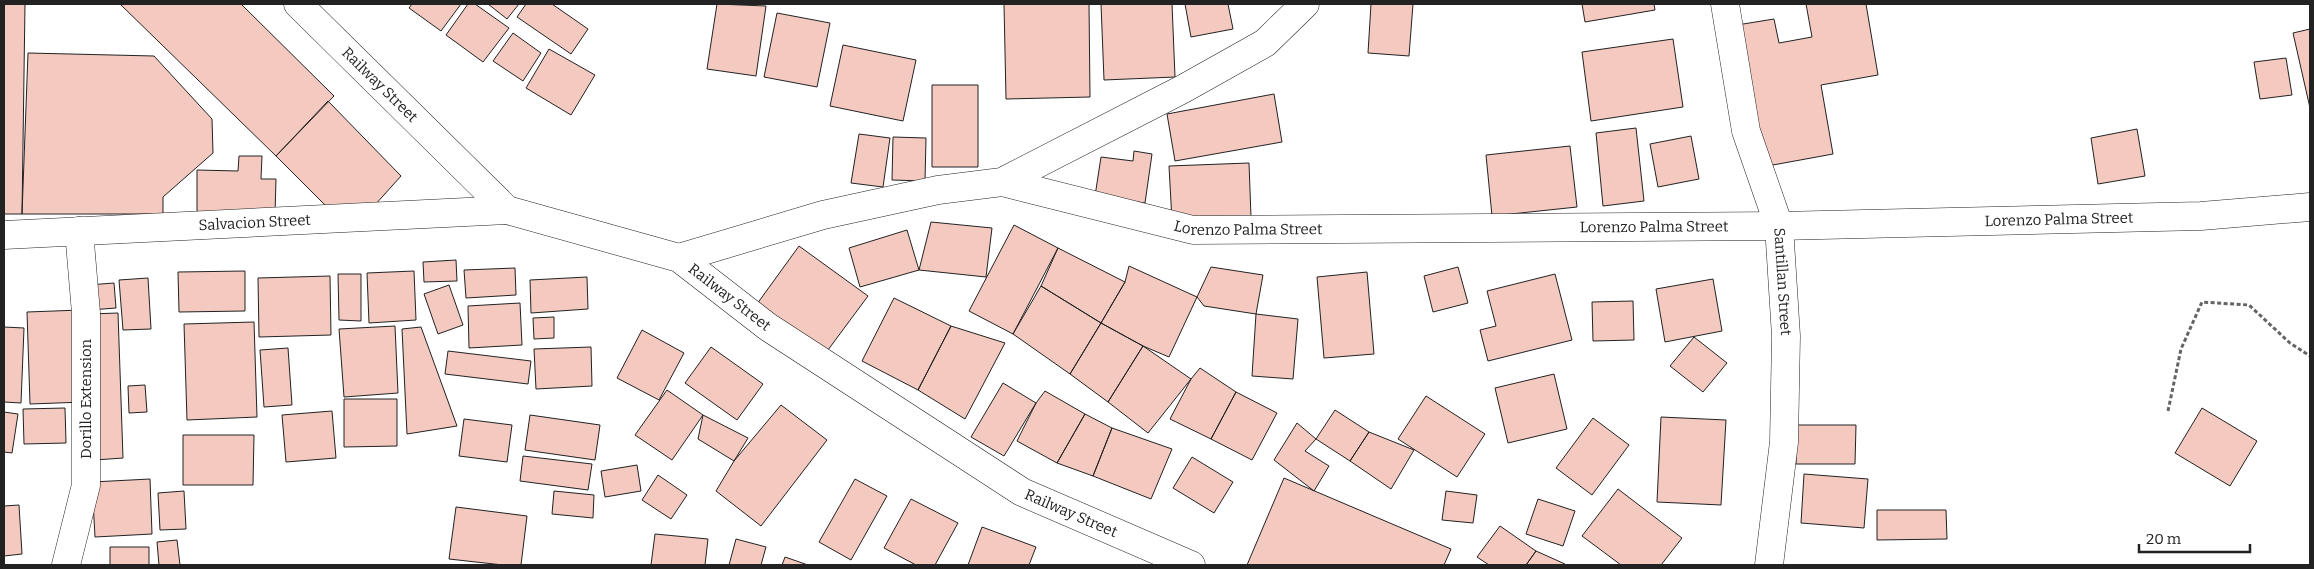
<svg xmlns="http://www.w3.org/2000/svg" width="2314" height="569" font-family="Bitter,serif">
<rect width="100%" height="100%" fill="#fff"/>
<path fill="#f3c9c0" stroke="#222" d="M4 4H25L22 214H4Z
M120 4H241L334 96 276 156Z
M412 4H461L441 31 409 8Z
M468 4H475L509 28 483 62 446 35Z
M488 4H519L507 19Z
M526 4H552L588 29 571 54 517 17Z
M717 4 766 6 756 76 707 69Z
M1004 4H1089L1090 97 1006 99Z
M1101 4H1172L1175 77 1104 80Z
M1185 4H1228L1233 29 1191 37Z
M1371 4H1413L1409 56 1368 53Z
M1582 4H1654L1655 10 1585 22Z
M1806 4H1866L1878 75 1821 85 1833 154 1762 167 1737 25 1774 19 1779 43 1812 37Z
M777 13 830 23 817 87 764 77Z
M2310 29V108L2293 33Z
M513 33 541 53 523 81 493 61Z
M1673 39 1683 107 1591 121 1582 52Z
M843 45 916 60 903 121 830 106Z
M549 49 595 75 571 115 526 88Z
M28 53 154 56 212 119 213 153 163 197V214H22Z
M2286 58 2292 95 2260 99 2254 62Z
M932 85H978V167H932Z
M1274 94 1282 142 1175 161 1167 114Z
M328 101 401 176 374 206 332 212 276 156Z
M1636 128 1644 201 1603 206 1596 133Z
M2137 129 2145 176 2098 184 2091 138Z
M859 134 890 138 883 187 851 183Z
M1691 136 1699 179 1658 187 1650 144Z
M893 137 926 138 925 181 892 180Z
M1570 146 1577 207 1492 216 1486 155Z
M1134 151 1152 154 1145 203 1095 196 1101 157 1133 161Z
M239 156H262L261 179H276L275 214 197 213V170L238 171Z
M1249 163 1251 217 1172 221 1169 166Z
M931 222 992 228 986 277 919 270Z
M1014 225 1058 248 1013 334 969 311Z
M907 230 919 270 860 287 849 248Z
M799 246 868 296 825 354 757 304Z
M1058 248 1125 282 1101 323 1041 286Z
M456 260 457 281 424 282 423 262Z
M1129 266 1197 297 1169 357 1143 346 1101 323 1125 282Z
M1211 267 1263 275 1256 314 1204 306 1197 297Z
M1458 267 1468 303 1433 312 1424 276Z
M515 268 516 295 466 298 464 270Z
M245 271V311L179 312 178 272Z
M414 271 416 320 369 323 367 273Z
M1367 272 1374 354 1324 358 1317 277Z
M338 274H361V321L339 320Z
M1555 274 1572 340 1488 361 1480 330 1496 326 1487 291Z
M330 276 331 335 259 337 258 278Z
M587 277 588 309 531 313 530 280Z
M148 278 151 329 123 330 119 280Z
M1713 279 1722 331 1665 342 1656 289Z
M114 283 116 308 90 310 88 285Z
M449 285 463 325 438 334 424 294Z
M1041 286 1101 323 1070 374 1013 334Z
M894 298 951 326 918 390 862 361Z
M1633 301 1634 340 1593 341 1592 302Z
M520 303 522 345 469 348 468 306Z
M81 310 84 402 30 404 27 312Z
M118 313 123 458 95 460 90 314Z
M1256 314 1298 319 1293 379 1252 376Z
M554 317V338L534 339 533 318Z
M254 322 257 417 187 420 184 324Z
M1101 323 1143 346 1108 402 1070 374Z
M395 326 398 393 344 397 339 329Z
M951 326 1005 343 965 419 918 390Z
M4 327 24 328 21 403 4 402Z
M421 327 457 426 407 434 402 329Z
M642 330 684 353 659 400 617 378Z
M1694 337 1727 363 1703 392 1670 366Z
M1143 346 1191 379 1148 433 1108 402Z
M591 347 592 386 536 389 534 349Z
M711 347 763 384 737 420 685 383Z
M288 348 292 405 264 407 260 350Z
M448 351 531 361 528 384 445 374Z
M1200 368 1236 392 1211 439 1170 419 1191 379Z
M1554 374 1567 429 1508 443 1495 388Z
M1003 383 1036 403 1004 456 971 437Z
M145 385 147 412 129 413 128 386Z
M667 390 703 415 672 460 635 435Z
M1045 391 1085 414 1057 463 1017 441 1036 403Z
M1236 392 1277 413 1252 460 1211 439Z
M1426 396 1485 434 1457 477 1398 439Z
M344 399H397V446L344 447Z
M781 405 827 440 761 526 716 491 734 461Z
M65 408 66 443 24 444 23 409Z
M2202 408 2257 441 2230 486 2175 453Z
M1335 410 1369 432 1350 461 1316 439Z
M332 411 336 458 286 462 282 415Z
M4 412 18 414 12 453 4 452Z
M1085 414 1112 428 1093 476 1057 463Z
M530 415 600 425 595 460 525 450Z
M703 415 748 438 734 461 698 439Z
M1661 417 1726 420 1721 505 1657 502Z
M1593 418 1629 445 1592 495 1556 468Z
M464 419 512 425 507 462 459 456Z
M1297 423 1316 439 1305 451 1329 466 1314 491 1274 460Z
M1796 425H1856L1855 464H1796Z
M1112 428 1172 449 1151 499 1093 476Z
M1369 432 1414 450 1391 489 1350 461Z
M183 435H254L253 485H183Z
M523 456 592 464 588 490 520 481Z
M1192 457 1233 482 1214 513 1173 488Z
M637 465 641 491 605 497 601 471Z
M1804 474 1868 479 1864 528 1801 523Z
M658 475 687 495 671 519 642 500Z
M1284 478 1451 549 1444 565H1247Z
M150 479 152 534 95 537 92 482Z
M855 479 887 496 851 560 819 542Z
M1618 489 1682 538 1661 565H1621L1582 536Z
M184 491 186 529 160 530 158 493Z
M554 491 594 495 593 518 552 514Z
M1446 491 1477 495 1473 523 1442 520Z
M911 499 958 523 935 565H916L884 548Z
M1538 499 1575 511 1563 546 1526 534Z
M19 505 22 554 4 556V506Z
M456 507 527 516 521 565H503L449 559Z
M1877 510H1946L1947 539 1877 540Z
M1500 526 1536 551 1526 565H1489L1477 557Z
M982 527 1036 547 1029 565H968Z
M655 534 708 539 705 565H651Z
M736 539 766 547 761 565H729Z
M177 540 180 565H159L157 542Z
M110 547H149V565H110Z
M1536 551 1565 564 1564 565H1526Z
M785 557 808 565H782Z"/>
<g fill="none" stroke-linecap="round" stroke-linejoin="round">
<defs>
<g id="minor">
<path id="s1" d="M298 4 507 210 679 258 768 327 1022 492 1191 565"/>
<path id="s2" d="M1002 182 1193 230 1779 226"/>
<path id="s3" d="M4 235 507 210"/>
<path d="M679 258 823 215 938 190 1002 182 1183 89 1265 43 1305 4"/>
<path d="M66 565 86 485V313L79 231"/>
</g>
<g id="major">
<path id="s4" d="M1725 4 1746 131 1779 226 1786 336 1784 442 1769 565"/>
<path id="s5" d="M1779 226 2201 216 2310 207"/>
</g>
</defs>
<use href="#minor" stroke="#222" stroke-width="29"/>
<use href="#major" stroke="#222" stroke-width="29"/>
<path stroke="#646464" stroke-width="3" stroke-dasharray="4 2.5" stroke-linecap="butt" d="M2168 411 2181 349 2202 302 2249 305 2290 343 2310 356"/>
<use href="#minor" stroke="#fff" stroke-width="28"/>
<use href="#major" stroke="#fff" stroke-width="28"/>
</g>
<g text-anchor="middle" stroke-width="4" stroke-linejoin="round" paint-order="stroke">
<g font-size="15" fill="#222" stroke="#fff">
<text dy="5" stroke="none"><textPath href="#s1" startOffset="115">Railway Street</textPath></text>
<text dy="5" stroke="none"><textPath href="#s5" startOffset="280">Lorenzo Palma Street</textPath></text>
<text dy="5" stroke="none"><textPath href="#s3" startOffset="251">Salvacion Street</textPath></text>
<text dy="5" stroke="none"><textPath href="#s2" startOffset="252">Lorenzo Palma Street</textPath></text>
<text dy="5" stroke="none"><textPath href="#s2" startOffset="658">Lorenzo Palma Street</textPath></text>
<text dy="5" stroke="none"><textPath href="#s4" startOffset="285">Santillan Street</textPath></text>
<text dy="5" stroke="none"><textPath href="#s1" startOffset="536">Railway Street</textPath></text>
<text transform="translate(86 399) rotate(-90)" y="5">Dorillo Extension</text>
<text dy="5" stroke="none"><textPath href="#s1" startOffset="941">Railway Street</textPath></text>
</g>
</g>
<rect width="2314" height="569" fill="none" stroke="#222222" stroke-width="10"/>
<path d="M2139 544v8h111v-8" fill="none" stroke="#222222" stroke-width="2.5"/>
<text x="2146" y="544" font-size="15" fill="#222222" stroke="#ffffff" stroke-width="4" paint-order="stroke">20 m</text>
</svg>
